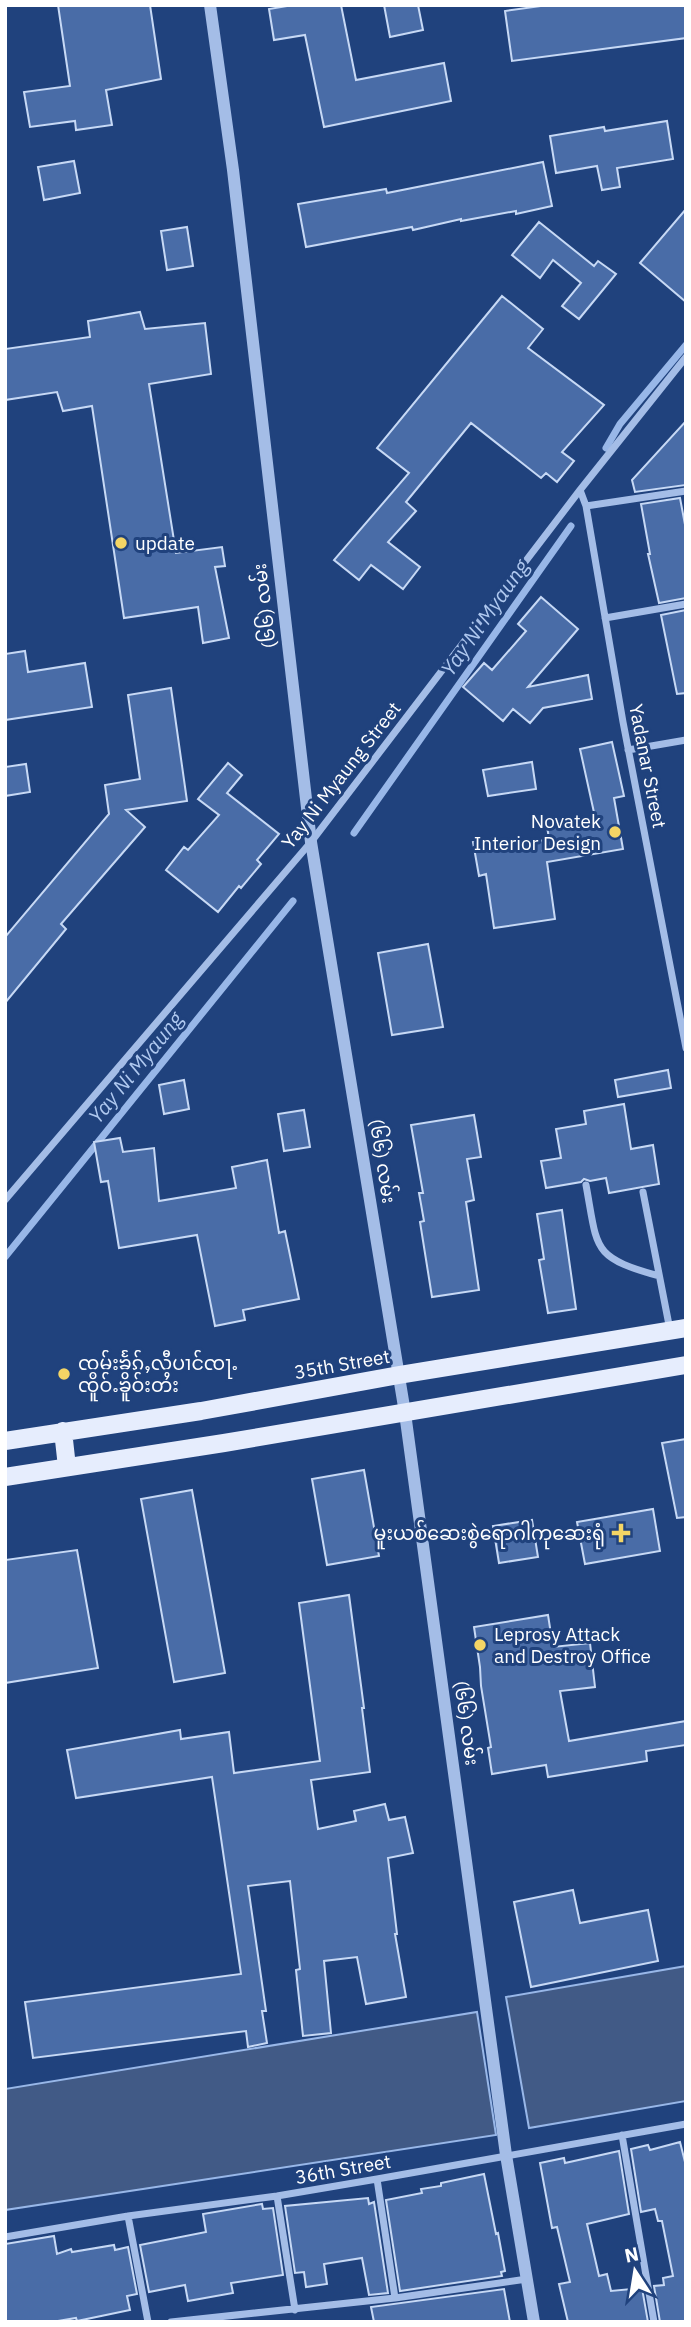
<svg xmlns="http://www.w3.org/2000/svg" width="691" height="2327" font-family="'IBM Plex Sans','Noto Sans Myanmar',sans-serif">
<rect width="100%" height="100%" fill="#20427d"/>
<path fill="#415a86" stroke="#98b7e8" stroke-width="2" d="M686 1966V2101L529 2128 506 1997Z
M477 2012 496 2135 5 2210V2089Z"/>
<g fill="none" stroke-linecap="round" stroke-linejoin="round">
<path stroke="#98b7e8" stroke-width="7" d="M606 448 620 424 686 345
M354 833 571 526
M5 1257 293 901"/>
</g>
<path fill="#496ca7" stroke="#c7d9f5" stroke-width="2" d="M58 5H150L161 79 106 90 112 125 76 130 75 121 30 127 24 92 70 86Z
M293 5H341L356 80 444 63 451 101 324 127 305 35 274 40 269 9Z
M384 5H418L423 30 390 37Z
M548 5H686V38L512 61 505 11Z
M667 121 673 159 617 168 620 187 602 190 597 166 556 173 550 136 604 127 605 131Z
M74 161 80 193 44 200 38 167Z
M543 162 552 206 516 214V211L461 221V219L413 230 412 227 306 247 298 204 386 189 387 193Z
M686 209V302L640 263Z
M539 222 594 266 598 261 616 274 579 319 562 306 581 283 553 260 540 278 512 255Z
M187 227 193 266 167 270 161 231Z
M502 296 543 329 528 348 604 405 562 452 574 461 557 482 546 473 541 478 471 423 406 502 416 511 388 542 420 567 403 589 371 565 359 580 334 560 409 473 377 448Z
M140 312 145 329 205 323 211 374 149 384 176 553 222 547 225 566 215 567 229 638 203 643 198 607 124 618 92 406 63 411 57 392 5 400V349L90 337 88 321Z
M686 421V485L635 492 632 480Z
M680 498 686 530V598L659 603 648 554H650L641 504Z
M541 597 578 629 528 687 588 675 592 699 543 708 530 723 513 709 503 721 463 687 484 663 492 670 526 631 518 624Z
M686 610V693L677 694 661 615Z
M25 651 28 672 85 663 92 707 5 720V654Z
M171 688 187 801 126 810 145 827 61 924 66 929 5 1003V937L109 814 105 785 140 779 128 695Z
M612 742 624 796 614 798 623 849 547 862 555 919 494 928 486 874 479 876 473 842 491 839 493 851 549 839 547 826 595 817 580 749Z
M532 762 536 789 488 796 483 770Z
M228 763 242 775 227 793 279 834 257 860 261 864 241 888 239 886 218 912 166 870 184 847 188 850 219 815 198 799Z
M26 764 30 792 5 796V767Z
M428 944 443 1027 392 1035 378 953Z
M668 1070 671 1088 618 1097 615 1080Z
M184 1080 189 1109 164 1114 159 1085Z
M624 1104 631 1149 653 1145 659 1184 609 1193 606 1178 590 1181 584 1179 581 1182 546 1188 541 1161 561 1158 556 1129 586 1124 584 1111Z
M304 1110 310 1147 284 1151 278 1114Z
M474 1115 481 1157 467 1159 474 1200 466 1202 479 1290 432 1297 420 1222 424 1221 419 1193H423L411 1125Z
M120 1138 123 1152 154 1148 159 1201 236 1188 232 1167 267 1160 279 1233 285 1231 299 1299 243 1310 245 1320 215 1326 197 1235 119 1248 108 1181 101 1182 94 1142Z
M562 1210 576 1309 548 1313 539 1260 544 1259 537 1214Z
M686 1439V1517L677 1518 662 1443Z
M364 1470 379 1556 327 1565 312 1479Z
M192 1490 225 1673 174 1682 141 1499Z
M653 1509 660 1551 585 1564 577 1522Z
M532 1520 538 1557 499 1563 493 1526Z
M77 1550 98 1668 5 1683V1560Z
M349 1595 364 1708H362L370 1772 311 1780 318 1829 356 1821 354 1811 385 1804 389 1820 405 1817 413 1853 388 1858 397 1934H395L406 1997 366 2004 357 1957 324 1961 331 2033 303 2036 296 1970 300 1969 290 1881 248 1886 266 2011H262L267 2043 248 2047 246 2031 33 2058 25 2002 241 1974 212 1777 76 1798 67 1750 180 1730 181 1739 229 1732 234 1773 320 1761 299 1603Z
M548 1615 553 1647 590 1643 595 1687 560 1691 569 1741 686 1721V1745L646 1751 647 1761 548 1777 546 1765 492 1774 488 1748 491 1747 481 1686 480 1667 474 1627Z
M573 1890 580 1923 648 1910 658 1961 531 1987 514 1902Z
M680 2142 686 2166V2322H660L654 2286 664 2285 663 2278 673 2276 662 2221H658L655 2209 641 2212 631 2149 648 2145 650 2150Z
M619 2151 629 2214 587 2224 599 2276 607 2274 611 2291 642 2288 648 2322H568L559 2284 570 2282 557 2227 552 2228 540 2163 564 2158 565 2163Z
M484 2174 496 2234 498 2233 505 2271 501 2272 502 2276 400 2291 386 2200 422 2193 421 2189 441 2186V2183Z
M368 2198 369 2204 374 2202 388 2293 369 2295 362 2258 324 2264 327 2284 306 2287 304 2272 295 2273 285 2206Z
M262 2204 263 2209 273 2208 283 2275 231 2283 233 2293 188 2301 185 2285 149 2292 140 2245 206 2232 203 2214Z
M54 2236 57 2254 71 2249 72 2252 114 2245 115 2250 128 2247 137 2294 127 2296 130 2310 77 2321 76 2318 52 2322H5V2244Z
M504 2289 510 2322H374L371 2307Z"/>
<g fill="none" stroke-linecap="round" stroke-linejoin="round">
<path stroke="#a4bde7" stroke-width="7" d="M580 490 586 506 623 722 686 1048
M586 506 686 491
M605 618 686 604
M628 750 686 740
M586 1185C598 1250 591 1257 659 1276
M643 1192 670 1330
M5 1200 311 842 580 490 686 357
M622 2135 654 2322
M377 2179 395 2298
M277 2196 295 2310
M128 2216 148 2322
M5 2237 128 2216 277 2196 377 2179 686 2124
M171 2322 395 2298 527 2279"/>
<path stroke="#a4bde7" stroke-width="12" d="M210 5 233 170 311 842 405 1413 506 2155 534 2322"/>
<path stroke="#e6edfd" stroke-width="18" d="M63 1431 67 1467
M5 1441 201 1411 399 1375 686 1328
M5 1477 224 1443 686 1365"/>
</g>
<g fill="#f4d565" stroke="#20427d" stroke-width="2.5">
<circle cx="121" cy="543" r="7"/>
<circle cx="615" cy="832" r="7"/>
<circle cx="64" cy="1374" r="7"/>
<path d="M617.5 1522.5h7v7h7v7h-7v7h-7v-7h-7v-7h7z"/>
<circle cx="480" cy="1645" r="7"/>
</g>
<g text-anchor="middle" stroke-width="6" stroke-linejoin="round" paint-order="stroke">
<g font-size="19" fill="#fff" stroke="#20427d" text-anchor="start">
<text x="135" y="550">update</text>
<text x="601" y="828" text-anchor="end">Novatek<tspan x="601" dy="22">Interior Design</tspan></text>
<text x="78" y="1370">ၸုမ်းၶႅၵ်ႇလီပၢင်ၸႃႉ<tspan x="78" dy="22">ၸိူဝ်ႉၶိူဝ်းတႆး</tspan></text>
<text x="605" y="1540" text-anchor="end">မူးယစ်ဆေးစွဲရောဂါကုဆေးရုံ</text>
<text x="494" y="1641">Leprosy Attack<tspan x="494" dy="22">and Destroy Office</tspan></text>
</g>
<g font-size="19" fill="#fff" stroke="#20427d">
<text transform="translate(264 606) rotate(-97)" y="7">(၆၆) လမ်း</text>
<text transform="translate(648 766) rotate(79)" y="7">Yadanar Street</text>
<text transform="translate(341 775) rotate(-52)" y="7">Yay Ni Myaung Street</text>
<text transform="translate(383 1161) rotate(81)" y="7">(၆၆) လမ်း</text>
<text transform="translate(342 1364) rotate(-10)" y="7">35th Street</text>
<text transform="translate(467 1723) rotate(82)" y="7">(၆၆) လမ်း</text>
<text transform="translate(343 2169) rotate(-10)" y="7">36th Street</text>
</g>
<g font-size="21" font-style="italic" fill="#afc8ef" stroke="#20427d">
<text transform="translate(485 618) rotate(-55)" y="7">Yay Ni Myaung</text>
<text transform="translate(136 1068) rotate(-51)" y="7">Yay Ni Myaung</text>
</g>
</g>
<rect width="691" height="2327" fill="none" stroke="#ffffff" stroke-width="14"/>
<g transform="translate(635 2271) rotate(348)" stroke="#20427d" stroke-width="5" paint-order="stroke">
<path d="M0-5L12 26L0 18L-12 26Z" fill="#ffffff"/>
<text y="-10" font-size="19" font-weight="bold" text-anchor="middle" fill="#ffffff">N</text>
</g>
</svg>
